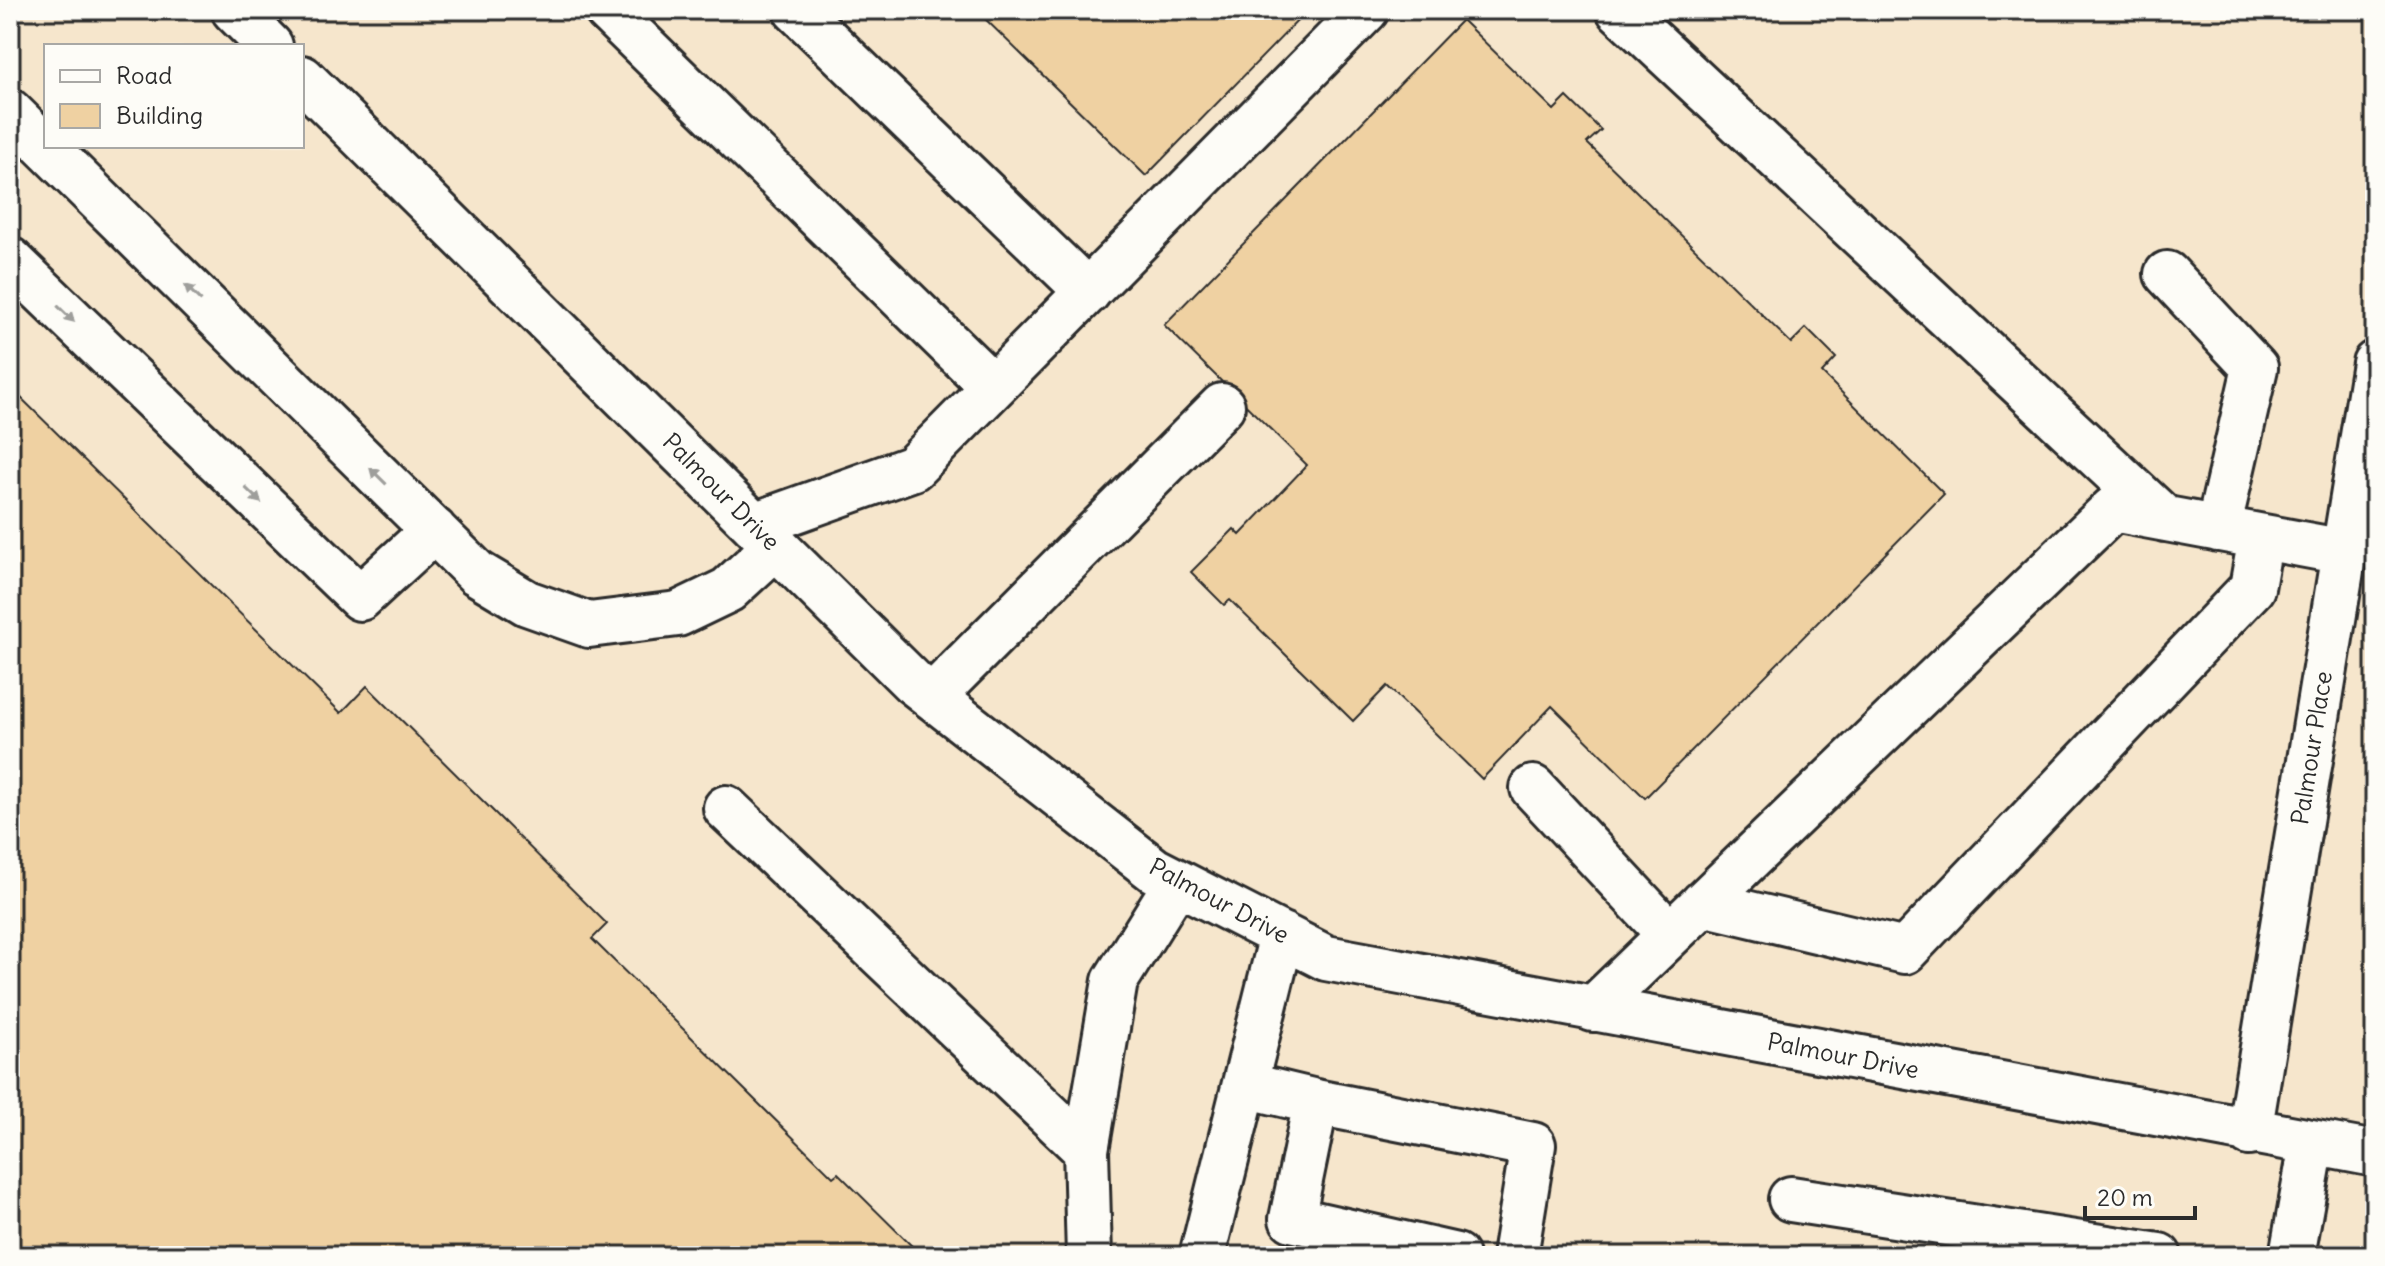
<svg xmlns="http://www.w3.org/2000/svg" width="2385" height="1266" font-family="Delius,sans-serif">
<rect width="100%" height="100%" fill="#f9efde"/>
<filter id="ink" filterUnits="userSpaceOnUse"><feTurbulence type="fractalNoise" baseFrequency=".0125" numOctaves="2"/><feDisplacementMap in="SourceGraphic" scale="16" xChannelSelector="R" yChannelSelector="G"/><feConvolveMatrix kernelMatrix="1 2 1 2 8 2 1 2 1" color-interpolation-filters="sRGB"/></filter>
<g filter="url(#ink)">
<path fill="#f6e6cc" fill-rule="evenodd" d="M10 10H2375V1256H10ZM46 46H302V146H46Z"/>
<path fill="#efd1a2" stroke="#2b2b2b" stroke-width="2" d="M976 10H1308L1146 176Z
M1462 20 1554 110 1567 97 1601 130 1587 143 1791 343 1806 328 1836 358 1822 373 1944 494 1645 798 1552 706 1482 779 1387 686 1353 721 1230 600 1224 605 1191 572 1234 529 1240 535 1307 465 1164 325Z
M10 387 341 713 367 686 607 924 592 939 833 1177 838 1173 922 1256H10Z"/>
<g fill="none" stroke-linecap="round" stroke-linejoin="round">
<defs>
<path id="minor" d="M234 10 270 46
M607 10 993 387
M796 10 1088 292
M1619 10 2165 519
M302 78 913 682 1154 870 1326 958 2375 1154
M10 112 477 573 527 603 589 625 678 614 728 590 776 546
M10 260 360 598 434 530
M2167 274 2255 368 2218 529
M754 525 913 468 1366 10
M932 697 1222 406
M1533 788 1670 935
M726 808 1086 1150 1089 1256
M1703 903 1905 951 2252 588 2261 537
M1593 1009 2113 509 2344 552
M1245 1085 1316 1102 1533 1145 1515 1256
M1316 1102 1292 1219 1456 1256
M2249 1133 2375 363
M1086 1150 1115 981 1177 882
M1791 1199 2159 1256
M1202 1256 1282 935
M2292 1256 2312 1144"/>
</defs>
<use href="#minor" stroke="#2b2b2b" stroke-width="50"/>
<use href="#minor" stroke="#fdfcf7" stroke-width="44"/>
</g>
<defs><path id="oneway-solid" d="M-6-.8H1V-3.2L6.5 0L1 3.2V.8H-6Z" transform="scale(2)"/></defs>
<g fill="#9e9e9b">
<use href="#oneway-solid" transform="translate(193 293) rotate(-135)"/>
<use href="#oneway-solid" transform="translate(66 314) rotate(44)"/>
<use href="#oneway-solid" transform="translate(378 476) rotate(-135)"/>
<use href="#oneway-solid" transform="translate(253 495) rotate(44)"/>
</g>
</g>
<g text-anchor="middle" stroke-width="6" stroke-linejoin="round" paint-order="stroke">
<g font-size="24" fill="#2b2b2b" stroke="#fdfcf7">
<text transform="translate(721 492) rotate(45)" y="8">Palmour Drive</text>
<text transform="translate(2312 748) rotate(-81)" y="8">Palmour Place</text>
<text transform="translate(1219 901) rotate(28)" y="8">Palmour Drive</text>
<text transform="translate(1843 1056) rotate(11)" y="8">Palmour Drive</text>
</g>
</g>
<rect width="2385" height="1266" fill="none" stroke="#fdfcf7" stroke-width="40"/>
<rect x="20" y="20" width="2345" height="1226" fill="none" stroke="#2b2b2b" stroke-width="3" filter="url(#ink)"/>
<rect x="44" y="44" width="260" height="104" fill="#fdfcf7" stroke="#a9a8a5" stroke-width="2"/>
<rect x="60" y="70" width="40" height="12" fill="#fdfcf7" stroke="#a9a8a5" stroke-width="2"/>
<text x="116" y="84" font-size="24" fill="#2b2b2b">Road</text>
<rect x="60" y="104" width="40" height="24" fill="#efd1a2" stroke="#a9a8a5" stroke-width="2"/>
<text x="116" y="124" font-size="24" fill="#2b2b2b">Building</text>
<path d="M2085 1206v12h110v-12" fill="none" stroke="#2b2b2b" stroke-width="4"/>
<text x="2097" y="1206" font-size="24" fill="#2b2b2b" stroke="#fdfcf7" stroke-width="6" paint-order="stroke">20 m</text>
</svg>
